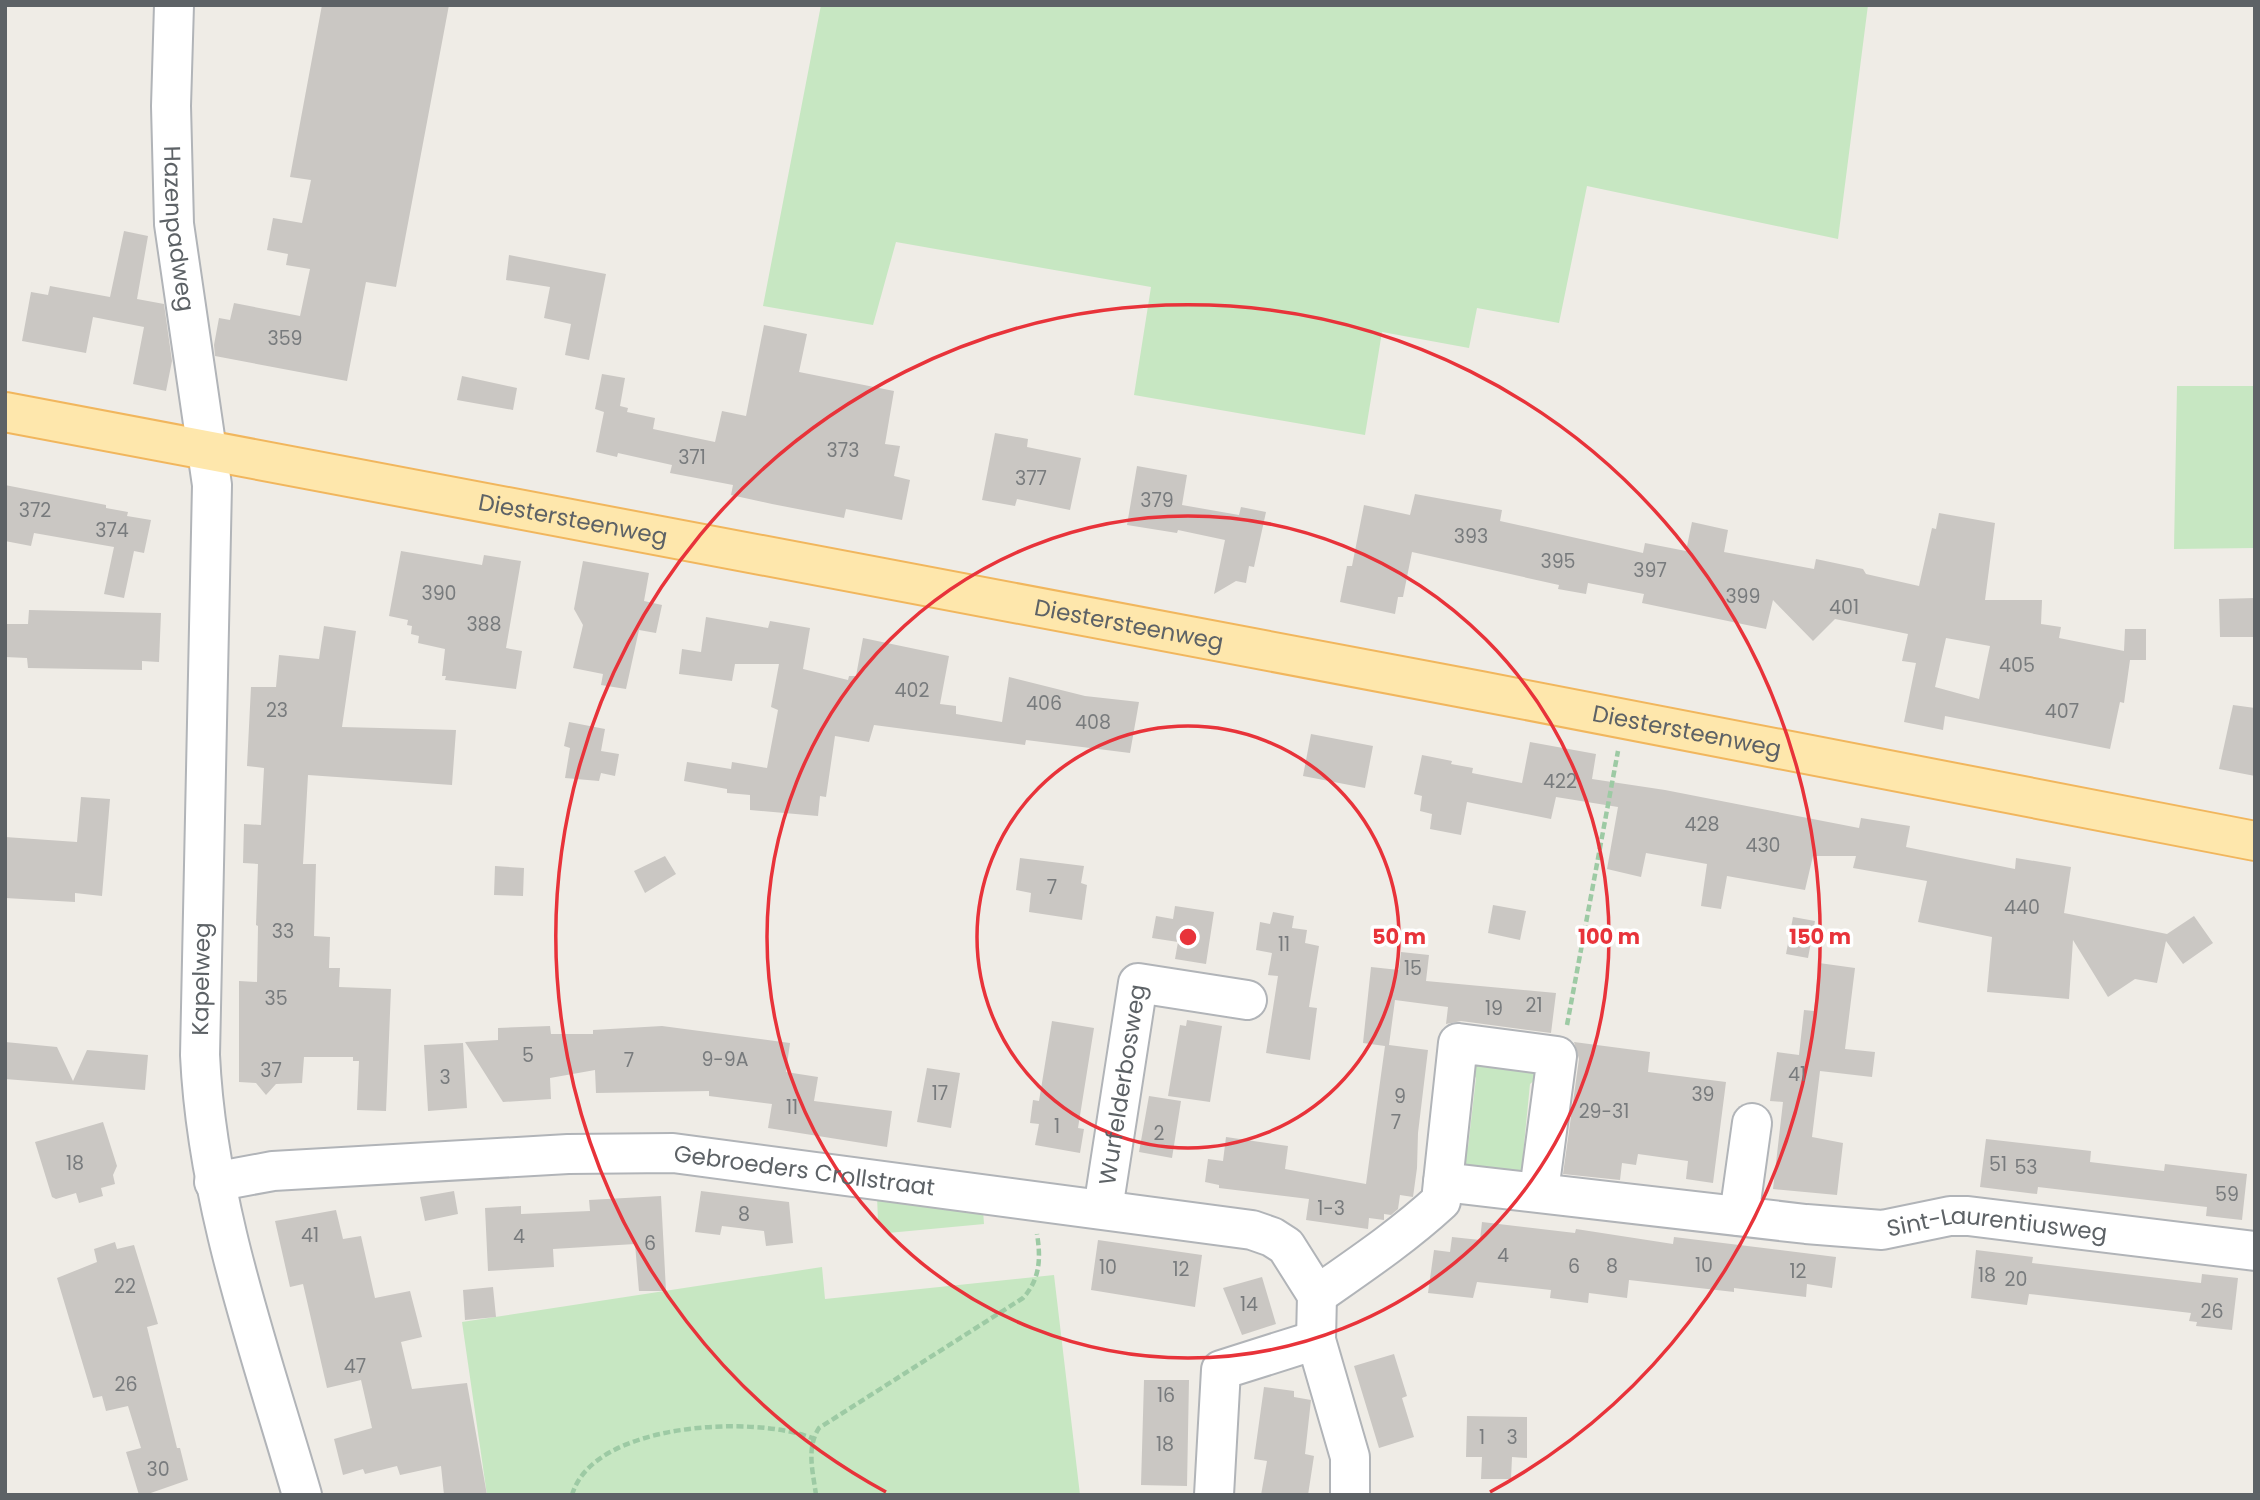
<svg xmlns="http://www.w3.org/2000/svg" width="2260" height="1500" font-family="Poppins,sans-serif">
<rect width="100%" height="100%" fill="#efece6"/>
<path fill="#c7e7c2" d="M821 5H1868L1838 239 1587 186 1559 323 1477 308 1469 348 1382 332 1365 435 1134 395 1151 287 896 242 873 325 763 306Z
M2177 386H2255V548L2174 549Z
M1481 1056 1542 1074 1530 1084 1523 1155 1532 1167 1522 1176 1469 1171 1456 1157 1468 1147 1476 1078 1466 1064Z
M877 1195 983 1210 984 1224 888 1233 878 1222Z
M822 1267 825 1299 1054 1275 1080 1495H487L462 1322Z"/>
<path fill="#cac7c3" fill-rule="evenodd" d="M322 5H449L396 287 366 282 347 381 215 356 214 345 219 318 230 320 234 303 300 316 310 269 286 265 288 254 267 250 273 218 302 223 311 180 290 177Z
M124 231 148 236 137 299 164 304 172 361 166 391 133 384 144 327 93 317 86 353 22 341 31 292 48 295 50 286 110 297Z
M509 255 606 274 589 360 565 355 571 324 544 318 550 287 506 280Z
M764 325 807 334 799 372 894 391 885 444 900 446 894 476 910 480 902 520 846 509 844 518 772 504 731 495 733 485 670 473 672 465 618 453 617 457 596 452 604 412 595 409 602 374 625 378 620 406 628 408 627 412 655 418 653 429 715 442 722 411 746 416Z
M462 376 517 388 513 410 457 400Z
M995 433 1028 439 1027 447 1081 458 1070 510 1017 499 1015 506 982 500Z
M1137 466 1187 475 1182 505 1239 515 1241 507 1266 512 1254 567 1249 566 1246 583 1236 581 1214 594 1225 540 1178 530 1177 533 1127 525Z
M5 485 106 505V508L128 512 127 516 151 520 144 553 134 551 124 598 104 594 114 547 34 533 31 546 5 541Z
M1415 494 1502 510 1500 521 1643 553 1645 543 1686 551 1692 522 1728 530 1724 552 1814 569 1816 559 1863 569 1866 574 1919 586 1932 528 1936 529 1939 513 1995 523 1985 600H2042L2041 624 2061 627 2059 638 2124 651 2125 629H2146V660H2130L2124 703 2120 702 2110 749 1945 716 1943 730 1904 722 1916 663 1902 661 1908 634 1835 619 1813 641 1773 600 1766 629 1642 603 1644 594 1588 583 1586 594 1558 589 1559 585 1412 552 1403 597H1398L1395 614 1340 602 1347 566H1352L1364 505 1410 515ZM1946 638 1990 646 1979 699 1935 687Z
M401 551 482 565 484 555 521 561 506 648 522 651 516 689 445 680 446 676H442L445 649 418 643 419 636 411 634 412 626 407 625 408 620 389 616Z
M583 561 649 573 644 601 662 605 656 633 639 630 626 689 601 685 603 674 573 668 583 625 574 609Z
M2255 598V637H2220L2219 599Z
M29 610 161 613 159 662 142 661V670L28 668 27 658 5 657V624H28Z
M706 617 768 628 770 621 810 628 803 669 848 680 849 676H856L863 638 949 656 940 704 956 706V714L1002 722 1009 677 1085 696 1139 702 1130 753 1026 740 1025 745 874 725 869 742 835 736 826 797 820 796 818 816 750 810V795L727 793V789L684 781 687 762 731 769 732 762 767 768 778 710 771 707 779 664H735L732 681 679 674 682 649 701 652Z
M324 626 356 631 342 727 456 730 452 785 308 775 303 864H316L314 936 330 937 329 968H340L339 987 391 989 386 1111 357 1110 359 1061H353V1057H304L302 1083 276 1084 266 1095 256 1083 239 1082V981L257 982 258 926 256 925 258 864 243 863 244 824 261 825 264 768 247 766 251 687H276L279 655 319 659Z
M2233 705 2255 708V776L2219 769Z
M569 722 605 729 601 751 619 754 615 776 601 773 599 781 565 778 570 748 564 746Z
M1311 734 1373 746 1365 788 1303 776Z
M1530 742 1596 754 1592 779 1665 790 1859 828 1861 818 1910 826 1906 847 2015 869 2016 858 2071 867 2064 913 2167 934 2194 916 2213 943 2183 964 2166 941 2157 983 2135 979 2108 997 2073 940 2069 999 1987 992 1992 937 1918 922 1927 881 1853 868 1856 856H1813L1805 890 1727 876 1721 909 1701 906 1707 864 1646 853 1641 877 1607 869 1618 807 1556 797 1551 819 1467 802 1461 835 1430 829 1432 814 1420 811 1422 796 1414 794 1422 755 1452 761 1451 764 1473 768 1472 773 1522 783Z
M81 797 110 799 102 896 75 893V902L5 898V837L77 842Z
M665 856 676 874 645 893 634 871Z
M1020 858 1084 866 1081 883 1087 885 1082 920 1029 912 1031 893 1016 890Z
M495 866 524 868 523 896 494 895Z
M1493 905 1526 911 1520 940 1488 933Z
M1175 906 1214 912 1206 964 1175 959 1178 942 1152 938 1156 916 1173 919Z
M1273 912 1294 916 1292 928 1307 930 1305 943 1319 946 1309 1007 1317 1008 1310 1060 1266 1053 1278 976 1268 975 1272 953 1256 950 1260 922 1270 924Z
M1793 917 1815 921 1808 958 1786 954Z
M1401 952 1429 955 1426 981 1556 993 1551 1033 1461 1021 1446 1024 1448 1007 1395 1000 1389 1045 1428 1050 1418 1133 1417 1168 1413 1197 1400 1195 1398 1209 1391 1215 1384 1214V1220L1369 1218 1368 1229 1306 1220 1309 1199 1219 1188V1185L1205 1182 1208 1159 1223 1161 1226 1137 1288 1146 1285 1169 1366 1184 1385 1046 1363 1043 1371 967 1399 970Z
M1819 963 1855 968 1845 1049 1875 1052 1872 1077 1820 1071 1812 1137 1843 1143 1837 1195 1773 1189 1783 1102 1770 1101 1777 1052 1799 1055 1804 1010 1814 1011Z
M1187 1020 1222 1026 1210 1102 1168 1096 1180 1025 1186 1026Z
M1052 1021 1094 1028 1078 1128 1084 1129 1080 1153 1035 1145 1039 1124 1030 1123 1033 1100 1039 1101Z
M550 1026 551 1034H593V1030L662 1026 790 1043 786 1072 818 1077 814 1101 892 1111 887 1147 768 1128 772 1104 709 1096V1091L596 1093 595 1070 550 1078 551 1099 503 1102 465 1042 498 1040V1028Z
M5 1042 57 1047 73 1081 87 1050 148 1055 145 1090 5 1079Z
M1574 1042 1650 1052 1648 1072 1726 1082 1713 1183 1686 1179 1688 1161 1638 1154 1636 1165 1622 1163 1620 1180 1563 1174 1579 1059Z
M463 1043 467 1108 428 1111 424 1045Z
M927 1068 960 1073 951 1128 917 1122Z
M1149 1096 1181 1101 1172 1158 1139 1152Z
M103 1122 117 1166 113 1175 115 1184 101 1188 103 1196 79 1203 76 1193 56 1199 52 1197 35 1142Z
M1986 1139 2091 1151 2090 1162 2164 1171 2165 1164 2247 1174 2242 1220 2206 1216 2207 1207 2038 1187 2037 1194 1980 1187Z
M454 1191 458 1214 425 1221 420 1197Z
M701 1191 789 1202 793 1243 766 1246 764 1231 722 1226 720 1235 695 1232Z
M661 1196 666 1291H639L635 1244 553 1249 554 1267 488 1271 485 1208 521 1206V1214L590 1211 589 1200Z
M336 1210 343 1239 361 1236 375 1298 410 1291 422 1337 401 1342 412 1389 467 1383 487 1495H444L441 1466 400 1475 397 1466 365 1474 363 1469 343 1475 334 1439 372 1428 361 1380 327 1388 303 1284 290 1287 275 1221Z
M1482 1222 1575 1233 1576 1229 1673 1244 1674 1237 1836 1257 1832 1288 1807 1284 1806 1297 1734 1288V1292L1629 1280 1627 1298 1589 1293 1588 1303 1550 1298 1551 1290 1477 1282 1473 1298 1428 1293 1434 1250 1450 1252 1452 1237 1480 1240Z
M1098 1240 1202 1255 1195 1307 1091 1290Z
M115 1242 117 1249 134 1245 150 1297 158 1324 147 1327 177 1448H180L188 1480 145 1495H139L126 1452 141 1448 128 1406 106 1411 102 1396 93 1398 57 1278 97 1262 94 1249Z
M1976 1250 2033 1257 2032 1263 2201 1283 2202 1274 2238 1278 2232 1330 2196 1326 2197 1322 2189 1321 2191 1313 2029 1294 2027 1305 1971 1298Z
M1262 1277 1276 1324 1242 1335 1223 1288Z
M493 1287 496 1317 465 1320 463 1290Z
M1394 1354 1407 1396 1402 1398 1414 1437 1379 1448 1354 1366Z
M1144 1380H1189L1187 1486 1141 1485Z
M1264 1387 1294 1391V1397L1311 1400 1305 1454 1314 1456 1308 1495H1261L1267 1461 1254 1459Z
M1467 1416 1527 1417V1458L1512 1457 1511 1479H1481L1482 1457H1466Z"/>
<g fill="none" stroke-linecap="round" stroke-linejoin="round">
<defs>
<g id="minor">
<path id="s1" d="M174 5 171 106 174 224 212 485 200 1055C207 1206 260 1350 302 1495"/>
<path id="s2" d="M214 1182 273 1171 568 1154 673 1153 1252 1230 1272 1237 1286 1246 1317 1295 1316 1340 1350 1457V1495"/>
<path d="M1443 1182 1458 1043 1557 1056 1539 1191"/>
<path id="s3" d="M1103 1209 1138 983 1247 1000"/>
<path d="M1739 1216 1752 1123"/>
<path id="s4" d="M1317 1295C1360 1265 1403 1236 1441 1201L1443 1182 1806 1224 1882 1230 1950 1216H1968L2255 1251"/>
<path d="M1214 1495 1221 1370 1316 1340"/>
</g>
<g id="major">
<path id="s5" d="M5 412 1480 691 2255 841"/>
</g>
</defs>
<use href="#minor" stroke="#b1b4b8" stroke-width="42"/>
<use href="#major" stroke="#f1b65d" stroke-width="42"/>
<path stroke="#9dcaa4" stroke-width="4.5" stroke-dasharray="7 3.5" stroke-linecap="butt" d="M1567 1025 1618 751
M572 1495C593 1422 754 1415 812 1438
M816 1495C813 1472 806 1448 819 1428L1023 1298C1040 1279 1041 1259 1037 1234"/>
<use href="#minor" stroke="#fff" stroke-width="38"/>
<use href="#major" stroke="#fee7ac" stroke-width="38"/>
</g>
<g fill="none" stroke="#e8333a" stroke-width="3.5">
<circle cx="1188" cy="937" r="211"/>
<circle cx="1188" cy="937" r="421"/>
<path d="M886 1492A632 632 0 1 1 1490 1492"/>
</g>
<g text-anchor="middle" stroke-width="7" stroke-linejoin="round" paint-order="stroke">
<g font-size="19" fill="#787b7d">
<text x="285" y="345">359</text>
<text x="843" y="457">373</text>
<text x="692" y="464">371</text>
<text x="1031" y="485">377</text>
<text x="1157" y="507">379</text>
<text x="35" y="517">372</text>
<text x="112" y="537">374</text>
<text x="1471" y="543">393</text>
<text x="1558" y="568">395</text>
<text x="1650" y="577">397</text>
<text x="439" y="600">390</text>
<text x="1743" y="603">399</text>
<text x="1844" y="614">401</text>
<text x="484" y="631">388</text>
<text x="2017" y="672">405</text>
<text x="912" y="697">402</text>
<text x="1044" y="710">406</text>
<text x="277" y="717">23</text>
<text x="2062" y="718">407</text>
<text x="1093" y="729">408</text>
<text x="1560" y="788">422</text>
<text x="1702" y="831">428</text>
<text x="1763" y="852">430</text>
<text x="1052" y="894">7</text>
<text x="2022" y="914">440</text>
<text x="283" y="938">33</text>
<text x="1284" y="951">11</text>
<text x="1413" y="975">15</text>
<text x="276" y="1005">35</text>
<text x="1534" y="1012">21</text>
<text x="1494" y="1015">19</text>
<text x="528" y="1062">5</text>
<text x="725" y="1066">9-9A</text>
<text x="629" y="1067">7</text>
<text x="271" y="1077">37</text>
<text x="1797" y="1081">41</text>
<text x="445" y="1084">3</text>
<text x="940" y="1100">17</text>
<text x="1703" y="1101">39</text>
<text x="1400" y="1103">9</text>
<text x="792" y="1114">11</text>
<text x="1604" y="1118">29-31</text>
<text x="1396" y="1129">7</text>
<text x="1057" y="1133">1</text>
<text x="1159" y="1140">2</text>
<text x="75" y="1170">18</text>
<text x="1998" y="1171">51</text>
<text x="2026" y="1174">53</text>
<text x="2227" y="1201">59</text>
<text x="1331" y="1215">1-3</text>
<text x="744" y="1221">8</text>
<text x="310" y="1242">41</text>
<text x="519" y="1243">4</text>
<text x="650" y="1250">6</text>
<text x="1503" y="1262">4</text>
<text x="1704" y="1272">10</text>
<text x="1574" y="1273">6</text>
<text x="1612" y="1273">8</text>
<text x="1108" y="1274">10</text>
<text x="1181" y="1276">12</text>
<text x="1798" y="1278">12</text>
<text x="1987" y="1282">18</text>
<text x="2016" y="1286">20</text>
<text x="125" y="1293">22</text>
<text x="1249" y="1311">14</text>
<text x="2212" y="1318">26</text>
<text x="355" y="1373">47</text>
<text x="126" y="1391">26</text>
<text x="1166" y="1402">16</text>
<text x="1482" y="1444">1</text>
<text x="1512" y="1444">3</text>
<text x="1165" y="1451">18</text>
<text x="158" y="1476">30</text>
</g>
<g font-size="23" fill="#5d6266" stroke="#fff">
<text dy="8" stroke="none"><textPath href="#s1" startOffset="224">Hazenpadweg</textPath></text>
<text dy="8" stroke="none"><textPath href="#s5" startOffset="578">Diestersteenweg</textPath></text>
<text dy="8" stroke="none"><textPath href="#s5" startOffset="1144">Diestersteenweg</textPath></text>
<text dy="8" stroke="none"><textPath href="#s5" startOffset="1712">Diestersteenweg</textPath></text>
<text transform="translate(201 979) rotate(-89)" y="8">Kapelweg</text>
<text dy="8" stroke="none"><textPath href="#s3" startOffset="126">Wurfelderbosweg</textPath></text>
<text dy="8" stroke="none"><textPath href="#s2" startOffset="593">Gebroeders Crollstraat</textPath></text>
<text dy="8" stroke="none"><textPath href="#s4" startOffset="733">Sint-Laurentiusweg</textPath></text>
</g>
</g>
<circle cx="1188" cy="937" r="10" fill="#e8333a" stroke="#fff" stroke-width="3.5"/>
<g font-size="21" text-anchor="middle" font-weight="bold" fill="#e8333a" stroke="#fff" stroke-width="7" stroke-linejoin="round" paint-order="stroke">
<text x="1399" y="944">50 m</text>
<text x="1609" y="944">100 m</text>
<text x="1820" y="944">150 m</text>
</g>
<rect width="2260" height="1500" fill="none" stroke="#5d6266" stroke-width="14"/>
</svg>
